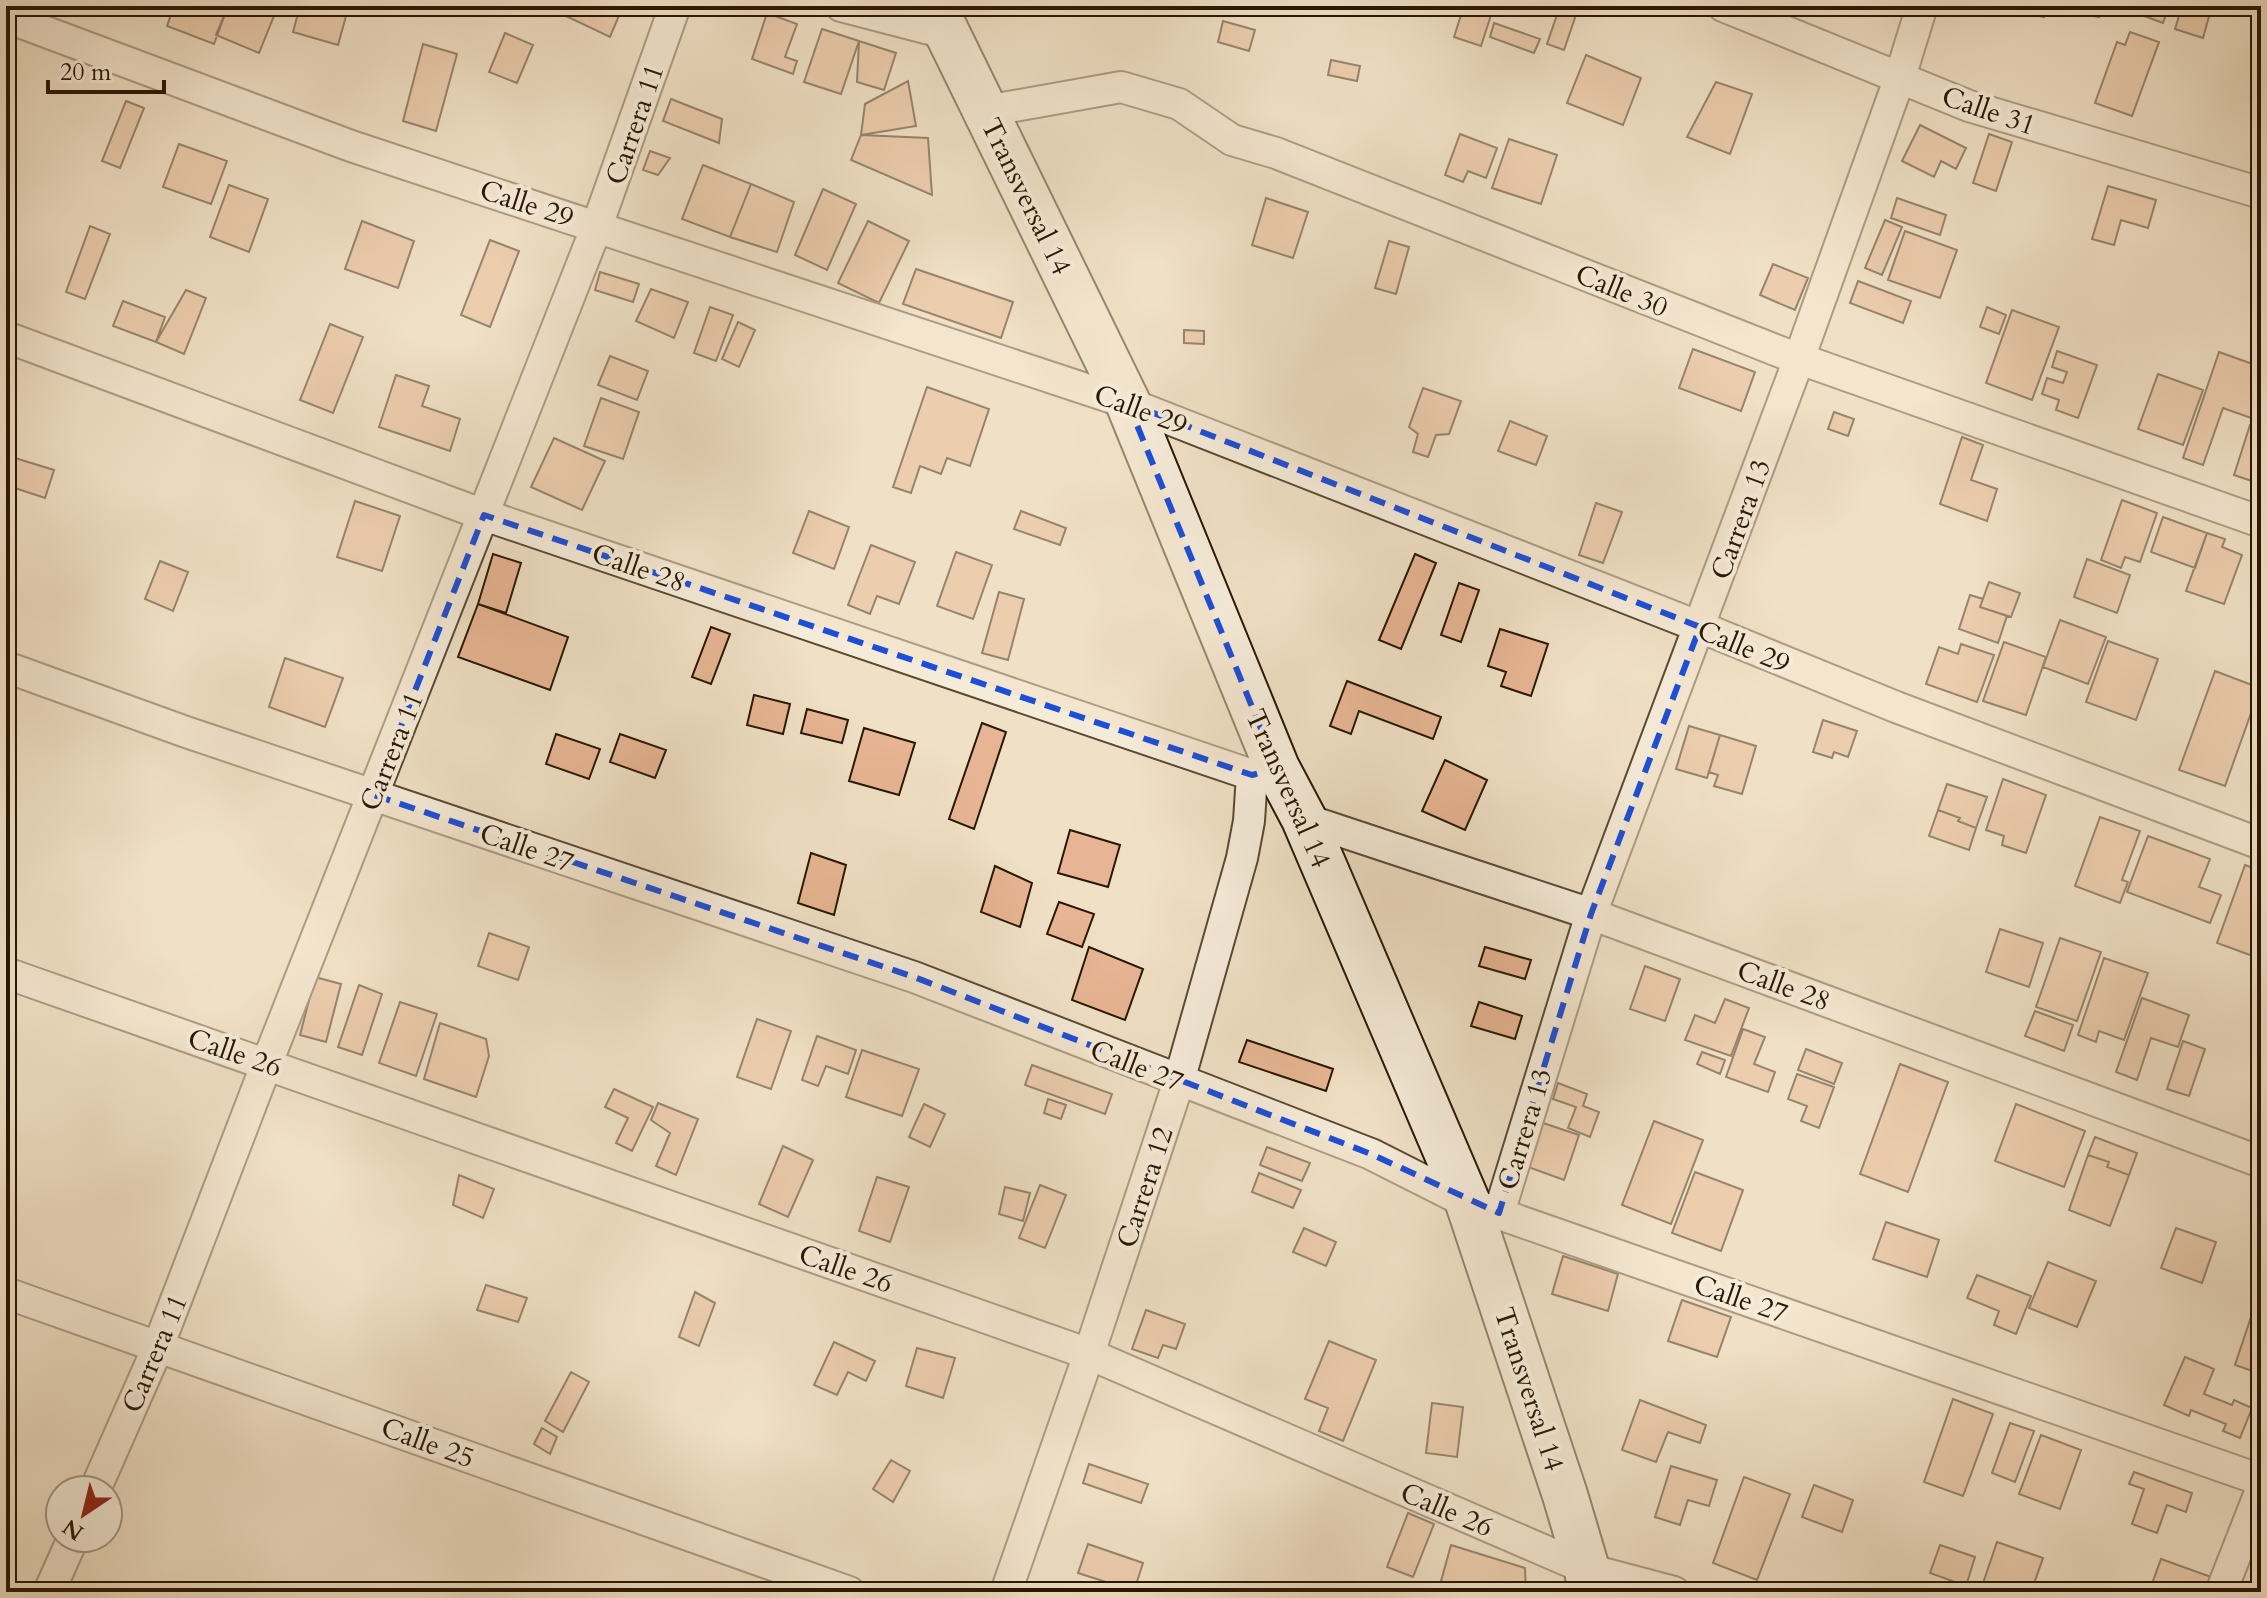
<svg xmlns="http://www.w3.org/2000/svg" width="2267" height="1598" font-family="Cardo,serif">
<rect width="100%" height="100%" fill="#f0e0c5"/>
<filter id="stains"><feTurbulence type="fractalNoise" baseFrequency=".0025" numOctaves="4"/><feColorMatrix values="0 0 0 0 .2 0 0 0 0 .09 0 0 0 0 .02 0 0 0 .5 -.17"/></filter>
<radialGradient id="worn" r=".72"><stop offset=".6" stop-color="#630" stop-opacity="0"/><stop offset="1" stop-color="#630" stop-opacity=".3"/></radialGradient>
<path fill="#e7b593" stroke="#291703" stroke-width="2" d="M174 6H228L214 44 167 26Z
M228 6H278L259 53 216 35Z
M300 6H353L348 9 338 45 293 32Z
M550 6H623L610 37 549 8Z
M1450 6H1494L1481 46 1454 37 1462 12 1449 8Z
M1560 6H1579L1564 50 1547 44Z
M2006 6H2046L2044 17 2006 9Z
M2075 6H2101L2099 17 2074 12Z
M2139 6H2169L2163 23 2136 13Z
M2182 6 2210 13 2203 38 2175 29Z
M767 13 797 24 785 57 797 61 793 74 752 59Z
M1223 21 1255 30 1249 51 1218 42Z
M1494 23 1540 39 1534 53 1490 37Z
M822 29 859 41 841 94 804 82Z
M2130 32 2159 42 2132 116 2095 103 2117 42 2125 45Z
M505 33 533 45 517 83 489 72Z
M859 41 896 53 884 90 857 82Z
M423 44 457 54 436 131 403 121Z
M1586 55 1641 78 1623 125 1567 103Z
M1331 60 1360 66 1357 81 1328 75Z
M908 81 916 126 861 135 865 104Z
M1716 82 1752 94 1730 154 1687 137Z
M671 99 722 119 719 143 663 121Z
M126 101 144 108 120 168 102 161Z
M1920 125 1966 148 1956 169 1941 161 1934 177 1902 161Z
M1460 134 1497 148 1486 178 1468 171 1463 182 1445 175Z
M1989 134 2012 142 1996 191 1973 183Z
M861 135 928 138 932 195 851 160Z
M1509 139 1557 155 1541 204 1492 188Z
M179 144 227 161 211 204 163 187Z
M650 151 670 158 658 175 643 170Z
M703 165 751 184 730 237 682 219Z
M751 184 794 202 777 252 730 237Z
M229 185 268 199 249 252 210 237Z
M2108 186 2156 200 2148 228 2121 220 2114 245 2092 239Z
M823 189 856 204 827 270 795 255Z
M1266 198 1308 212 1293 258 1252 245Z
M1897 198 1946 215 1940 235 1891 218Z
M6 211 16 214 9 240H6Z
M1885 220 1902 227 1882 275 1865 268Z
M362 221 414 241 398 288 345 269Z
M868 221 909 241 879 303 838 283Z
M90 226 110 234 85 299 66 292Z
M1905 231 1957 250 1940 298 1888 280Z
M490 240 519 251 490 327 461 315Z
M1389 241 1409 247 1396 294 1375 288Z
M1773 264 1808 278 1795 310 1760 295Z
M916 269 1013 302 1001 338 903 304Z
M600 272 639 284 633 302 595 290Z
M1858 281 1911 301 1903 323 1850 303Z
M651 289 688 302 674 338 636 321Z
M186 290 206 298 184 354 156 342Z
M123 301 165 317 156 342 113 326Z
M710 307 733 315 716 361 694 353Z
M1987 307 2006 315 1999 334 1980 327Z
M2012 310 2059 327 2032 400 1986 383Z
M738 322 755 330 739 367 722 359Z
M330 324 363 337 333 413 300 400Z
M1184 330 1204 331V344L1184 343Z
M1693 349 1755 372 1741 411 1679 388Z
M2057 351 2097 365 2078 418 2056 410 2059 400 2042 394 2047 378 2063 383 2067 372 2052 367Z
M2219 352 2261 367V399L2254 419 2223 408 2203 465 2183 458Z
M610 356 648 371 637 400 598 385Z
M2158 374 2203 390 2183 445 2138 429Z
M396 375 429 386 422 406 460 419 450 451 379 427Z
M927 387 989 409 970 466 947 458 941 474 920 466 911 493 893 487Z
M1423 388 1461 401 1449 434 1436 435 1428 457 1413 452 1418 434 1409 427Z
M601 398 639 412 623 459 584 446Z
M1834 412 1854 419 1848 436 1828 429Z
M1510 421 1547 436 1536 465 1498 451Z
M2250 425 2261 429V484L2234 475Z
M1962 437 1983 445 1971 480 1997 489 1987 521 1940 504Z
M554 438 605 461 582 510 531 487Z
M15 458 54 470 45 498 6 485Z
M2122 500 2157 513 2140 562 2125 557 2121 568 2101 560Z
M355 501 400 516 382 571 337 557Z
M1596 503 1622 512 1603 563 1579 555Z
M809 511 849 527 834 569 793 553Z
M1021 511 1066 528 1060 545 1014 529Z
M2163 517 2207 533 2195 568 2151 552Z
M2207 533 2225 539 2222 547 2242 555 2224 604 2186 591Z
M871 545 915 562 899 604 877 596 870 614 848 605Z
M956 552 992 565 973 619 937 606Z
M493 554 521 563 506 613 478 604Z
M1415 554 1436 563 1401 649 1379 640Z
M2087 559 2130 575 2117 613 2074 597Z
M160 561 188 572 173 611 145 599Z
M1989 582 2020 593 2011 617 1980 607Z
M1459 583 1479 590 1461 642 1441 635Z
M999 592 1024 599 1008 660 982 653Z
M1970 595 1983 599 1980 607 2007 616 1998 643 1959 629Z
M478 604 568 637 550 690 458 657Z
M2060 620 2106 637 2088 684 2043 667Z
M711 627 730 634 711 684 692 677Z
M1500 629 1548 644 1531 696 1501 686 1506 672 1488 666Z
M2108 641 2158 659 2136 720 2086 702Z
M2004 642 2046 657 2026 715 1983 701Z
M1961 644 1994 655 1977 702 1926 684 1939 647 1958 654Z
M285 658 343 678 325 727 269 707Z
M2215 671 2260 688 2225 786 2179 770Z
M1347 681 1441 717 1433 739 1359 711 1351 734 1330 726Z
M754 695 790 704 783 734 747 725Z
M807 709 848 720 842 743 801 733Z
M1823 720 1857 731 1848 757 1834 752 1832 758 1813 752Z
M982 723 1006 732 974 829 949 819Z
M1689 726 1720 735 1707 778 1676 769Z
M864 728 915 743 899 795 849 781Z
M556 734 600 749 589 779 546 764Z
M620 734 666 750 655 778 610 762Z
M1720 735 1756 746 1742 794 1714 786 1718 775 1709 772Z
M1445 760 1487 780 1465 830 1422 811Z
M2003 779 2046 795 2026 853 2002 845 2004 836 1986 830Z
M1947 784 1987 797 1976 828 1958 821 1960 818 1938 810Z
M1938 810 1960 818 1958 821 1976 828 1969 850 1929 836Z
M2100 817 2140 831 2122 880 2128 882 2120 903 2075 886Z
M1070 830 1120 845 1108 887 1058 873Z
M2148 836 2210 859 2199 887 2221 895 2210 923 2127 892Z
M811 853 846 865 834 915 798 903Z
M2245 865 2261 871V959L2217 943Z
M995 866 1032 883 1020 927 981 912Z
M1059 902 1094 914 1082 947 1047 934Z
M2000 929 2043 943 2029 987 1986 972Z
M489 933 529 947 518 980 478 966Z
M2060 938 2101 952 2077 1021 2036 1007Z
M1089 947 1143 969 1125 1020 1072 1000Z
M1485 947 1531 960 1525 979 1479 966Z
M2104 958 2148 973 2124 1040 2099 1031 2096 1042 2078 1035Z
M1645 966 1680 979 1665 1021 1630 1009Z
M315 977 341 984 326 1042 300 1035Z
M359 985 382 994 362 1055 338 1047Z
M2142 998 2189 1015 2178 1047 2151 1038 2137 1080 2116 1072Z
M1725 999 1749 1008 1731 1056 1685 1040 1695 1015 1715 1023Z
M400 1002 437 1014 416 1076 379 1063Z
M1479 1002 1522 1016 1515 1039 1471 1026Z
M2035 1011 2073 1025 2064 1051 2025 1036Z
M757 1019 791 1031 771 1089 737 1077Z
M440 1023 486 1039 489 1056 476 1097 424 1079Z
M1743 1029 1765 1037 1754 1064 1775 1072 1768 1092 1726 1077Z
M817 1036 856 1050 848 1074 826 1066 818 1086 802 1080Z
M1247 1040 1333 1069 1326 1091 1239 1062Z
M2183 1041 2205 1049 2189 1096 2167 1089Z
M1806 1049 1842 1063 1834 1084 1798 1070Z
M862 1050 919 1069 902 1116 846 1097Z
M1702 1052 1725 1060 1720 1074 1697 1064Z
M1900 1064 1948 1082 1908 1192 1860 1174Z
M1032 1065 1112 1094 1105 1114 1025 1085Z
M1797 1074 1834 1087 1819 1128 1801 1121 1807 1106 1788 1099Z
M1558 1083 1587 1094 1583 1106 1599 1112 1590 1137 1568 1128 1576 1107 1553 1099Z
M614 1089 653 1107 632 1151 616 1143 628 1118 605 1107Z
M1048 1099 1066 1105 1061 1119 1044 1113Z
M658 1103 698 1119 676 1175 656 1166 670 1133 651 1120Z
M924 1104 945 1114 930 1147 909 1137Z
M2016 1104 2085 1131 2064 1187 1995 1161Z
M1654 1121 1703 1140 1671 1224 1622 1205Z
M1543 1123 1579 1135 1564 1180 1528 1167Z
M2095 1137 2137 1153 2129 1175 2107 1167 2109 1162 2088 1155Z
M783 1146 813 1160 788 1217 759 1204Z
M1267 1147 1310 1163 1302 1181 1260 1165Z
M2088 1155 2109 1162 2107 1167 2129 1175 2110 1226 2069 1210Z
M1695 1172 1743 1190 1721 1251 1672 1233Z
M1259 1173 1301 1190 1293 1208 1252 1192Z
M459 1175 494 1189 483 1218 453 1205Z
M877 1177 909 1187 890 1242 859 1231Z
M1040 1185 1066 1195 1045 1248 1019 1238Z
M1005 1187 1030 1193 1023 1221 999 1214Z
M1886 1222 1939 1240 1927 1277 1873 1259Z
M1304 1228 1336 1242 1326 1266 1293 1252Z
M2176 1228 2216 1242 2202 1283 2161 1268Z
M1563 1256 1618 1274 1608 1311 1552 1294Z
M2048 1262 2096 1281 2077 1327 2029 1308Z
M1977 1275 2031 1296 2016 1334 1994 1325 1999 1311 1967 1298Z
M486 1285 527 1298 518 1322 477 1310Z
M695 1292 715 1303 699 1346 679 1337Z
M1682 1300 1731 1317 1717 1357 1668 1341Z
M1146 1310 1185 1324 1176 1349 1163 1345 1158 1358 1132 1349Z
M2252 1314 2261 1317V1374L2235 1365Z
M1329 1341 1376 1360 1343 1441 1319 1431 1328 1408 1305 1399Z
M834 1342 875 1361 866 1381 848 1372 837 1395 814 1385Z
M917 1348 955 1358 943 1398 906 1386Z
M2185 1357 2214 1369 2204 1394 2232 1405 2234 1400 2252 1408 2240 1438 2223 1431 2226 1424 2191 1410 2189 1416 2164 1405Z
M571 1372 589 1382 563 1432 545 1421Z
M1953 1399 1993 1414 1963 1496 1924 1482Z
M1640 1400 1706 1425 1700 1443 1668 1432 1656 1462 1622 1450Z
M1432 1403 1463 1407 1457 1457 1426 1453Z
M2010 1423 2034 1431 2015 1482 1992 1473Z
M542 1428 557 1437 550 1454 534 1444Z
M2041 1435 2081 1450 2060 1509 2019 1494Z
M891 1460 910 1471 893 1502 873 1489Z
M1089 1464 1148 1484 1141 1503 1083 1483Z
M1671 1466 1717 1480 1709 1506 1688 1500 1680 1525 1655 1517Z
M2134 1472 2192 1493 2186 1512 2167 1505 2157 1533 2132 1524 2144 1489 2129 1484Z
M1744 1477 1790 1494 1757 1580 1713 1563Z
M1814 1485 1853 1500 1842 1532 1802 1517Z
M1408 1513 1434 1524 1413 1577 1387 1567Z
M1997 1542 2043 1558 2031 1592H1980Z
M1088 1544 1143 1563 1134 1591 1078 1573Z
M1451 1545 1525 1568 1526 1592H1438Z
M1940 1545 1975 1557 1966 1586 1930 1573Z
M2161 1559 2217 1579 2212 1592H2149Z"/>
<g fill="none" stroke-linecap="round" stroke-linejoin="round">
<defs>
<path id="street" d="M841 6 945 33
M1723 6 1969 106 2261 193
M6 17 351 146 1128 403 1700 627 1896 707 2261 844
M986 111 1121 87 1179 104 1232 140 1276 153 1783 353 2261 522
M6 337 484 515 1252 775 1277 768
M6 667 186 732 914 977 1371 1154 1468 1203 2261 1480
M1304 819 1591 914 2261 1162
M6 973 1089 1354 1587 1569 1674 1592
M1499 1213 1591 914 1799 359 1900 77 1922 6
M6 1293 849 1592
M95 1490 158 1347 267 1063 597 226 675 6
M49 1592 73 1538
M1006 1592 1089 1354 1179 1081 1242 858 1249 821 1252 775
M2221 1592 2261 1490"/>
<path id="secondary" d="M934 6 1128 403 1277 768 1304 819 1468 1203 1565 1495 1587 1569 1590 1592"/>
</defs>
<use href="#street" stroke="#5b4934" stroke-width="34"/>
<use href="#secondary" stroke="#291703" stroke-width="48"/>
<use href="#street" stroke="#f5ebd9" stroke-width="30"/>
<use href="#secondary" stroke="#f5ebd9" stroke-width="44"/>
</g>
<path d="M0 0H2267V1598H0ZM1128 403 1700 627 1591 914 1499 1213 1371 1154 914 977 374 795 484 515 1252 775 1277 768Z" fill="#f0e0c5" fill-opacity=".55" fill-rule="evenodd"/>
<path fill="none" stroke="#1d4ed8" stroke-width="6" stroke-dasharray="16 10" stroke-linejoin="round" d="M1128 403 1700 627 1591 914 1499 1213 1371 1154 914 977 374 795 484 515 1252 775 1277 768Z"/>
<g text-anchor="middle" stroke-width="8" stroke-linejoin="round" paint-order="stroke">
<g font-size="28" fill="#291703" stroke="#f5ebd9">
<text transform="translate(1989 110) rotate(19)" y="10">Calle 31</text>
<text transform="translate(634 124) rotate(-71)" y="10">Carrera 11</text>
<text transform="translate(1027 196) rotate(64)" y="10">Transversal 14</text>
<text transform="translate(527 203) rotate(18)" y="10">Calle 29</text>
<text transform="translate(1622 290) rotate(22)" y="10">Calle 30</text>
<text transform="translate(1141 409) rotate(20)" y="10">Calle 29</text>
<text transform="translate(1740 519) rotate(-70)" y="10">Carrera 13</text>
<text transform="translate(639 567) rotate(19)" y="10">Calle 28</text>
<text transform="translate(1744 646) rotate(22)" y="10">Calle 29</text>
<text transform="translate(391 751) rotate(-68)" y="10">Carrera 11</text>
<text transform="translate(1289 788) rotate(66)" y="10">Transversal 14</text>
<text transform="translate(527 847) rotate(19)" y="10">Calle 27</text>
<text transform="translate(1784 985) rotate(20)" y="10">Calle 28</text>
<text transform="translate(235 1052) rotate(19)" y="10">Calle 26</text>
<text transform="translate(1137 1065) rotate(21)" y="10">Calle 27</text>
<text transform="translate(1524 1129) rotate(-73)" y="10">Carrera 13</text>
<text transform="translate(1144 1187) rotate(-72)" y="10">Carrera 12</text>
<text transform="translate(846 1268) rotate(19)" y="10">Calle 26</text>
<text transform="translate(1741 1298) rotate(19)" y="10">Calle 27</text>
<text transform="translate(154 1353) rotate(-67)" y="10">Carrera 11</text>
<text transform="translate(1530 1389) rotate(72)" y="10">Transversal 14</text>
<text transform="translate(428 1442) rotate(20)" y="10">Calle 25</text>
<text transform="translate(1447 1509) rotate(23)" y="10">Calle 26</text>
</g>
</g>
<rect width="2267" height="1598" fill="none" stroke="#f0e0c5" stroke-width="32"/>
<rect x="8" y="8" width="2251" height="1582" fill="none" stroke="#291703" stroke-width="4"/>
<rect x="16" y="16" width="2235" height="1566" fill="none" stroke="#291703" stroke-width="2"/>
<g transform="translate(84 1514) rotate(215)"><circle r="38" fill="#f5ebd9" stroke="#a39683" stroke-width="2"/>
<path d="M0-6L14 30L0 20L-14 30Z" fill="#8f2418"/>
<text y="-12" font-size="22" font-weight="bold" text-anchor="middle" fill="#291703">N</text>
</g>
<path d="M48 80v12h116v-12" fill="none" stroke="#291703" stroke-width="4"/>
<text x="60" y="80" font-size="24" fill="#291703" stroke="#f5ebd9" stroke-width="6" paint-order="stroke">20 m</text>
<rect width="100%" height="100%" filter="url(#stains)"/>
<rect width="100%" height="100%" fill="url(#worn)"/>
</svg>
